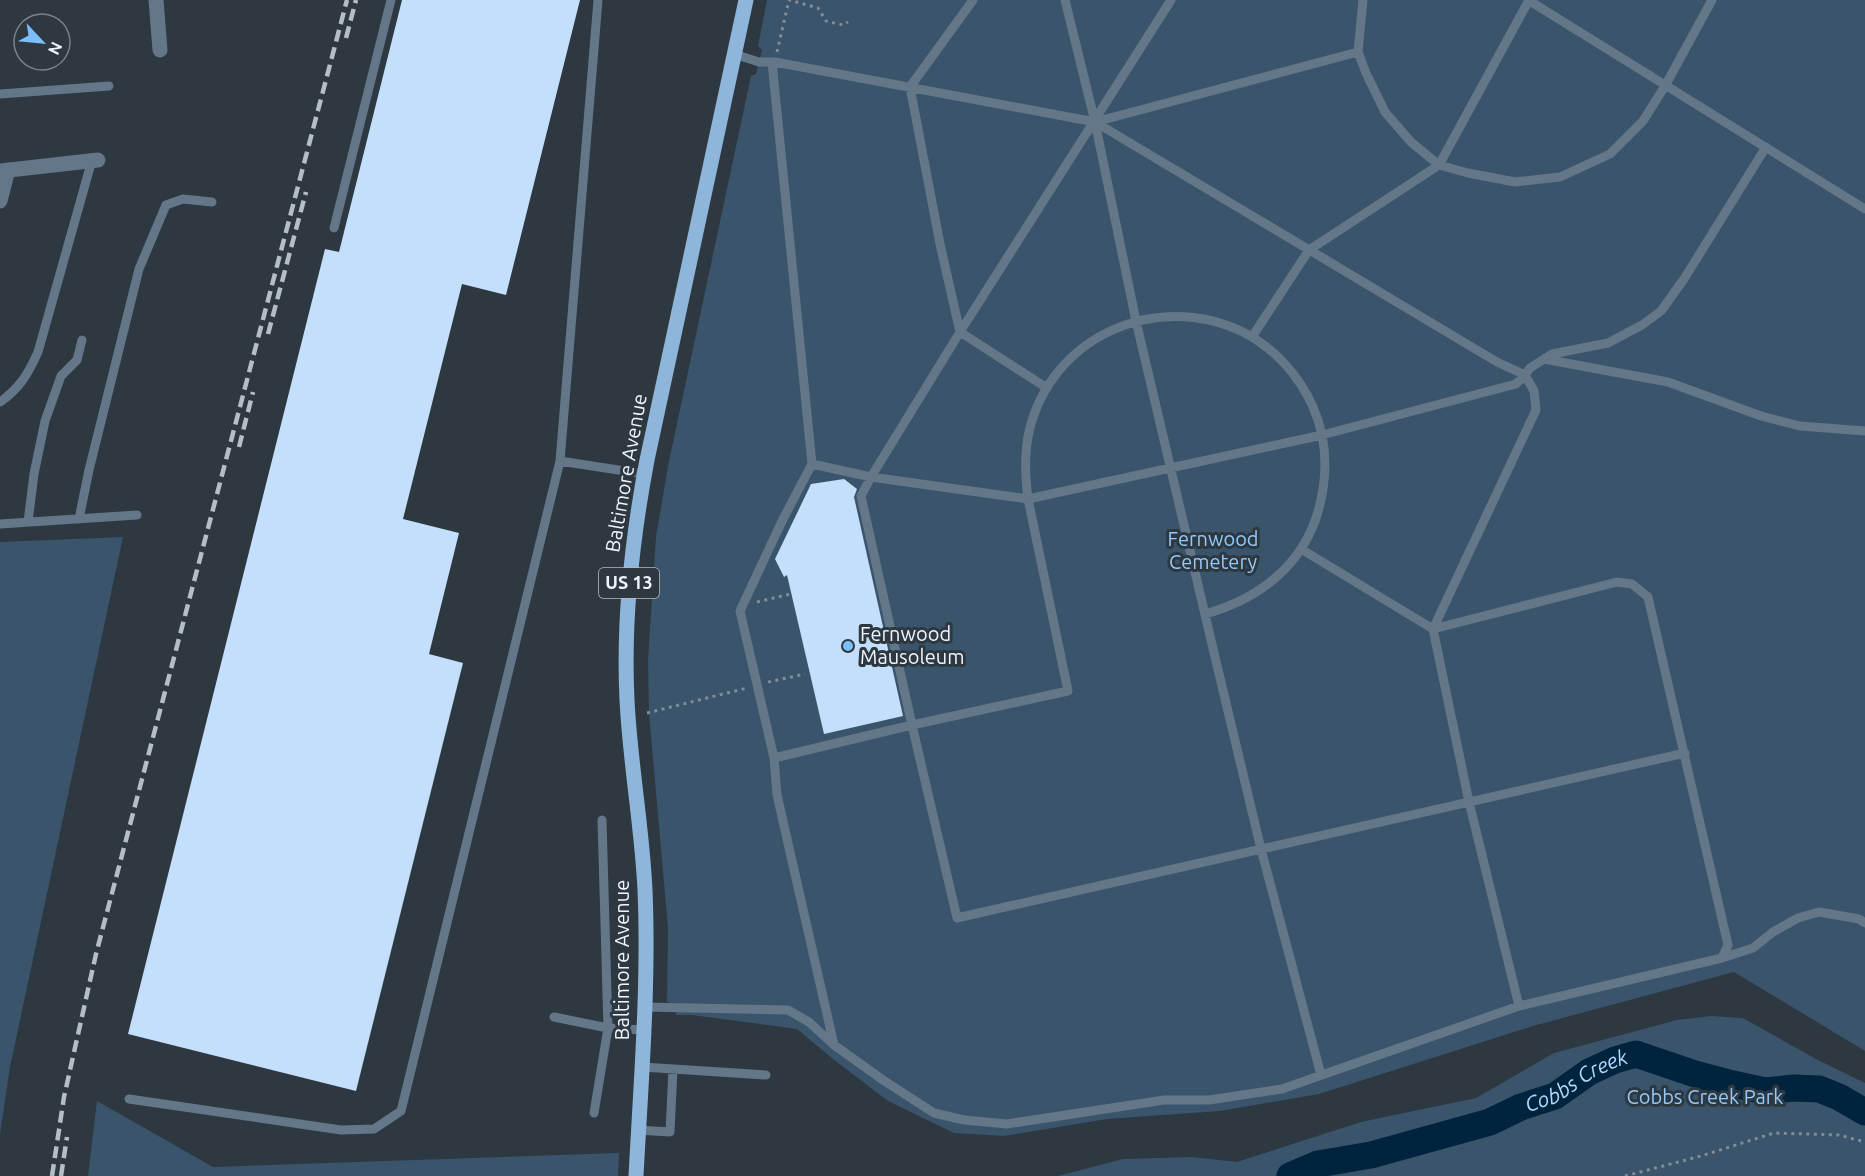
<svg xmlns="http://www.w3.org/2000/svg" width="1865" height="1176" font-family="Ubuntu,sans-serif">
<rect width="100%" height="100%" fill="#2d3841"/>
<path fill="#3a546c" d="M767 0H1865V1051L1734 972 1533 1026 1319 1094 1220 1111 1107 1119 1004 1136 954 1133 888 1101 833 1059 797 1029 692 1015H676V1004L667 1002 668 928 649 713 648 660 656 537 668 466 751 76 756 74 762 50 758 46Z
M123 537 10 1067 0 1134V542Z
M1711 1016 1743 1018 1816 1059 1865 1083V1176H1058L1123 1159 1192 1157 1237 1162 1361 1122 1476 1098 1554 1053 1677 1020Z
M97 1101 213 1167 619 1153 618 1176H88Z"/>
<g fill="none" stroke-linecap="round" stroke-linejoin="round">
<path stroke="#00233e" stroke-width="27" id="s1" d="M1290 1176 1318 1164 1371 1155 1490 1122 1521 1107 1555 1096 1589 1072 1615 1060 1636 1054 1695 1074 1733 1084 1765 1091 1794 1088 1819 1089 1839 1097 1865 1112"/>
</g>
<path fill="#c3dffb" d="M402 0H580L506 295 462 284 403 519 459 533 429 654 463 663 356 1091 128 1034 325 249 339 252Z
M844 479 857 489 854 497 903 716 824 734 787 575 784 577 775 559 811 484Z"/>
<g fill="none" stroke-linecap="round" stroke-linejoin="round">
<path stroke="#838b94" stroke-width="3" stroke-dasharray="3 4.5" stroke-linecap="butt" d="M777 52 789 0 818 8 826 21 843 25 848 22
M757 602 790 594
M768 682 805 674
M647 713 747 688
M1625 1176 1701 1156 1774 1133 1839 1135 1865 1142"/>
<path stroke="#637789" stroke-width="9" d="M973 0 910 87 940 244 960 332 1047 388
M1065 0 1095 122 1136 321 1215 657 1261 849 1321 1075
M1363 0 1358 52 1366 73 1385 112 1411 142 1439 165 1468 173 1515 182 1560 177 1610 154 1643 121 1665 86 1712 0
M1528 0 1865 209
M734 54 759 62H775L1095 122 1497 362 1525 375 1530 368 1552 354 1608 343 1642 325 1661 311 1684 279 1766 147
M772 62 812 464 871 477 960 332 1171 0
M0 94 109 86
M1095 122 1358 52
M334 228 391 0
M1252 337 1309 250 1439 165 1529 0
M1544 359 1668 382 1761 416 1800 426 1865 431
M0 402C20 388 28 374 38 352L92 160
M560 461 598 0
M812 464 783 519 740 611 774 758 912 725 861 496 871 477 1028 499 1068 691 912 725 957 918 1685 753
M79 519 89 470 139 269 166 205 183 199 212 202
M28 522 34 474 45 421 61 376 77 360 82 340
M0 524 137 515
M1301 549 1433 629 1469 802 1519 1006
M774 758 777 795 834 1045
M1722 958 1753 948 1773 932 1798 918 1819 912 1859 919 1865 923
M645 1007 788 1010 809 1022 834 1045 883 1080 934 1113 964 1120 1007 1124 1164 1100H1209L1282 1089 1519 1006 1722 958 1728 945 1648 597 1632 584 1617 582 1433 629 1536 410 1534 391 1525 375 1516 384 1322 435 1028 499C1025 476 1024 454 1029 432 1051 336 1157 290 1243 332 1274 348 1299 375 1313 407 1327 439 1328 474 1319 508 1304 565 1259 599 1205 614
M554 1017 608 1028 602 820
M642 1067 766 1075
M129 1099 341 1130 374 1129 401 1111 560 461 644 474
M594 1113 608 1028 643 1030
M638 1130 670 1132 673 1069"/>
<path stroke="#637789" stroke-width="15" d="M156 0 160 50
M0 171 98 160
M0 201 8 170"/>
<path stroke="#8eb6db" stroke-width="15" d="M636 1176C641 1081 649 985 645 890 642 826 630 763 627 700 623 619 632 539 647 460L746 0"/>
<path stroke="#b6bdc5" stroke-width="4.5" stroke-dasharray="12 6" stroke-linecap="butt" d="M346 38 356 0
M268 334 306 192
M239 447 253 392
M52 1176 64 1097 96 954 347 0
M61 1176 67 1137"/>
</g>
<circle fill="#7cbef9" stroke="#2d3841" stroke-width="2" cx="848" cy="646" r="6"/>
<g text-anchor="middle" stroke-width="6" stroke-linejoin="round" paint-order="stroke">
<rect fill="#2d3841" stroke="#b4bcc3" stroke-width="1.5" x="599" y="568" width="60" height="30" rx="4.5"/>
<g font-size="18" font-weight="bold" fill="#eef4fb">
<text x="629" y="589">US 13</text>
</g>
<g font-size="20" fill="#eef4fb" stroke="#2d3841">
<text transform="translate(626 473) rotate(-80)" y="7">Baltimore Avenue</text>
<text transform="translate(622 960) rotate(-90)" y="7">Baltimore Avenue</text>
</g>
<g font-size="20" fill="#93c8f9" stroke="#2d3841">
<text x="1213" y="546">Fernwood<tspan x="1213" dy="23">Cemetery</tspan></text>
<text x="1705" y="1104">Cobbs Creek Park</text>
</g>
<g font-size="20" fill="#eef4fb" stroke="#2d3841" text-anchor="start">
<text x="860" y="641">Fernwood<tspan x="860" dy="23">Mausoleum</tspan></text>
</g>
<g font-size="21" font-style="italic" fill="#b2daff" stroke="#2d3841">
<text dy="7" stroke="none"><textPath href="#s1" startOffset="304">Cobbs Creek</textPath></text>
</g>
</g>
<g transform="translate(42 42) rotate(116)"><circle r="28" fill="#2d3841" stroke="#7a838b" stroke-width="1.5"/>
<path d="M0-4.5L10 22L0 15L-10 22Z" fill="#7cbef9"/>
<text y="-9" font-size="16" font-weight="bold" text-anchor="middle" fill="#eef4fb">N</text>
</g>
</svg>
